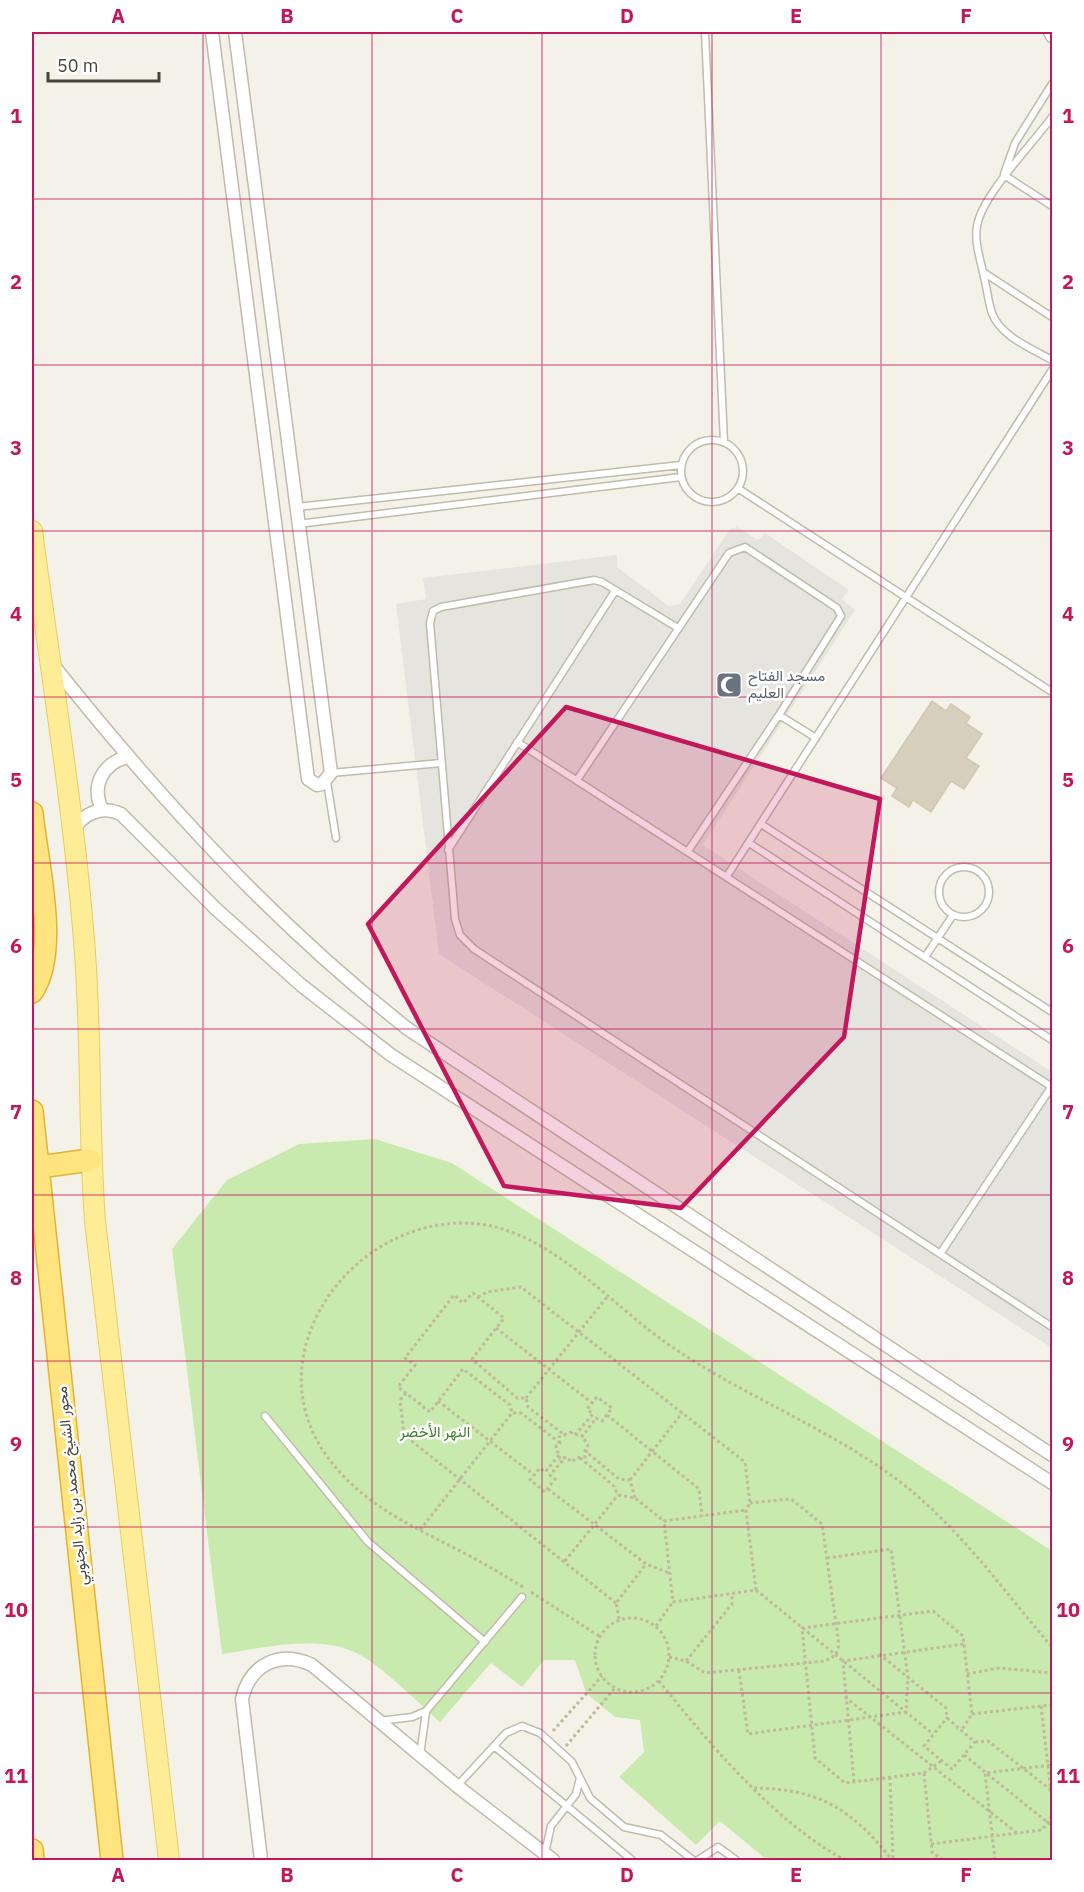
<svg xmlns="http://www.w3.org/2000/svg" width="1084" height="1892" font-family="'IBM Plex Sans',Vazirmatn,sans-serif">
<rect width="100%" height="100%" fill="#f4f2e8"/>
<path fill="#c9eaaf" d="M375 1139 452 1163 1052 1551V1860H767L720 1821 696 1845 619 1777 644 1752 640 1720 615 1717 586 1693 575 1660H544L522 1687 491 1663 440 1722C417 1702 387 1671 362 1656 322 1632 265 1648 222 1654L172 1249 227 1180 299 1144Z"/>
<path fill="#e5e4df" d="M737 527 758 540 765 533 849 590 842 599 855 610 703 845 1052 1072V1348L439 954 396 604 426 599 423 578 617 555V567L669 606 680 604 730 529Z"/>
<path fill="#d6cfbc" stroke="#d1c8af" stroke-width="1.5" d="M932 701 946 711 951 704 970 717 966 723 982 734 966 758 979 766 964 789 951 781 931 812 913 800 909 807 892 796 897 788 881 778Z"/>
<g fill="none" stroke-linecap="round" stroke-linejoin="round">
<defs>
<path id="service" d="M705 32 724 442
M1052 117C1032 145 982 195 977 226 974 243 981 261 984 277 987 288 988 301 992 313 1000 336 1032 349 1052 360
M1004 174 1015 143 1052 84
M1004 175 1052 206
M983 272 1052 317
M681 471a31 31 0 1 1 62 0a31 31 0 1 1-62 0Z
M739 489 1052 692
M297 507 681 465
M298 524 681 477
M678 628 602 582 594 580 441 607 433 611 430 623 455 919 460 935 474 949 1052 1327
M779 715 816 738
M517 742 1052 1087
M331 773 441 763
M577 780 729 553 745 547 837 608 841 616 779 715 688 851
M327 782 336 838
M761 824 1052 1012
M749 843 1052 1040
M448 850 615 591
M939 892a25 25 0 1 1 50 0a25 25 0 1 1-50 0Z
M727 876 1052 370
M925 957 953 915
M940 1254 1052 1086
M265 1416 368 1542 485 1642
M379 1721 412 1717 426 1711 522 1597
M494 1746 632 1860
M420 1755 426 1712
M457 1786 506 1733 522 1726 540 1733 572 1762 590 1798 624 1827 661 1835 693 1860
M545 1853 551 1826 576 1794 580 1778
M698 1860 718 1847 736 1860"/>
<path id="minor" d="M212 32 308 779 317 785 322 784 331 773 235 32
M1050 32 1052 36
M53 665C159 798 274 924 408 1029L1052 1455
M102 809C91 786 102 764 127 757
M73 831C83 813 102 805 121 814L216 909 301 985 391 1055 1052 1483
M261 1860 242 1699C250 1664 280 1650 312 1665L457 1786 553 1860"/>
<path id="primary" d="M32 531C50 667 73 803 84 940 92 1034 88 1127 95 1221L169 1860"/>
<path id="trunk" d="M32 813C37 863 60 951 32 992
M32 1111 112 1860
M32 1168 90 1160
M32 1850 33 1860"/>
</defs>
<use href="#service" stroke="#c0bbaa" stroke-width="9"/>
<use href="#minor" stroke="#c0bbaa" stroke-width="15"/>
<use href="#primary" stroke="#e8cd62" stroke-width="22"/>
<use href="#trunk" stroke="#e2b433" stroke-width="24"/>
<path stroke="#c2b89a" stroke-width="3" stroke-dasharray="3 3" stroke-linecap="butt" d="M478 1297 487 1292 521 1287 745 1462 750 1503 746 1510 756 1590 673 1602 664 1521 746 1510
M496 1328 592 1403
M406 1393 400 1400 404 1435 616 1603
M526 1398 607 1297
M438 1401 534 1475
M607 1415 699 1489 702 1516
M570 1432 575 1435 581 1434 588 1445 585 1457 576 1458 572 1462 566 1457 560 1459 556 1446 560 1443 559 1437Z
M575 1435 593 1414 587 1409 597 1397 612 1408 602 1421 596 1418 581 1438
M560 1443 521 1413H512L510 1405 463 1369 430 1412 398 1387 415 1365 405 1358 454 1295 463 1303 473 1293 504 1318 472 1359 517 1398H526L528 1407 566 1436
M584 1450 619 1479 630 1480 635 1498
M559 1455 545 1472 540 1468 530 1480 545 1492 555 1479 550 1475 566 1457
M580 1458 613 1485 618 1495 635 1498 664 1521
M630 1480 682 1413
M548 1489 646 1564 669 1573
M420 1530 512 1413
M565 1561 618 1495
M523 1587C502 1574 482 1562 460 1551 408 1524 358 1502 324 1452 252 1345 364 1205 486 1225 554 1237 610 1303 665 1342 737 1393 820 1424 891 1475 958 1524 999 1586 1052 1647
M756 1590 933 1734
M531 1592 599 1636
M595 1655a37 37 0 1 1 74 0a37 37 0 1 1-74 0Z
M619 1619 616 1603 646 1564
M656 1626 672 1603
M879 1654 946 1708 947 1718
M669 1657 686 1661 705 1673 825 1661 836 1655 839 1645 822 1524 791 1499 750 1503
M686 1661 732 1604V1593
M739 1670 748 1734 906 1712 908 1678 891 1549 827 1558
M967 1674 999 1668 1052 1673
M659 1681C708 1742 775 1823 845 1860
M845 1697 1017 1833
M1041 1706 1052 1801
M972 1714 1050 1705 1052 1707
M947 1718 975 1742 952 1769 924 1746Z
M553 1731 602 1676
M975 1742 988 1741 1051 1790
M566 1746 615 1688
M964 1755 1052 1826
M941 1761 924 1773 845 1783 815 1758 802 1628 933 1611 963 1636 972 1714 961 1731
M924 1773 932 1852 943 1860
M890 1777 893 1860
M854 1782 843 1661 964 1644
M754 1788C820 1789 852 1809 892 1860
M931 1844 1042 1830 1052 1816
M995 1860 985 1773 1052 1765"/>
<use href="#service" stroke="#fff" stroke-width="6"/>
<use href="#minor" stroke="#fff" stroke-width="12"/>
<use href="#primary" stroke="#ffec96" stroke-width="20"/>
<use href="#trunk" stroke="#ffe47f" stroke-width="21"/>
</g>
<path fill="#c2185b" fill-opacity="0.2" stroke="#c2185b" stroke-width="4.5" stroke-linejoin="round" d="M566 707 880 799 844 1037 681 1208 504 1186 368 924Z"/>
<path fill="none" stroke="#c2185b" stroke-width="1.5" stroke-opacity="0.55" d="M203 32V1860M372 32V1860M542 32V1860M712 32V1860M881 32V1860M32 199H1052M32 365H1052M32 531H1052M32 697H1052M32 863H1052M32 1029H1052M32 1195H1052M32 1361H1052M32 1527H1052M32 1693H1052"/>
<defs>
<symbol id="mosque-square" viewBox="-11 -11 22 22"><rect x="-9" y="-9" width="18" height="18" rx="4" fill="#6b7280" stroke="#fff"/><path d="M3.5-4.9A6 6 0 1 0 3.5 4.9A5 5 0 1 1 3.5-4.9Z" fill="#fff"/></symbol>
</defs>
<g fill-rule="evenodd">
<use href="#mosque-square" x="714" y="670" width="30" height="30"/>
</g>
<g text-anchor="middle" stroke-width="5" stroke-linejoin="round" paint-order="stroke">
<g font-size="15" fill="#5b616d" stroke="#fff" text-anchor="start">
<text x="748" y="681">مسجد الفتاح<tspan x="748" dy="17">العليم</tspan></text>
</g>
<g font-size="15" fill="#3e7c27" stroke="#fff">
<text x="435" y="1437">النهر الأخضر</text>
</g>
<g font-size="15" fill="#484336" stroke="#fff">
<text transform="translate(72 1486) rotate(-96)" y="5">محور الشيخ محمد بن زايد الجنوبي</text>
</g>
</g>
<rect width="1084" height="1892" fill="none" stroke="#ffffff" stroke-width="66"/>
<path d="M48 72v9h111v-9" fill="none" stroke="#484336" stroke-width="3"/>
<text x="57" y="72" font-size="18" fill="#484336" stroke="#ffffff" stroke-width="4.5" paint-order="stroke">50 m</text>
<rect x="33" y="33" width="1018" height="1826" fill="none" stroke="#c2185b" stroke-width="2"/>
<g font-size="20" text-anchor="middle" font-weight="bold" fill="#c2185b">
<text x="118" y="23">A</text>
<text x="287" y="23">B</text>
<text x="457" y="23">C</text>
<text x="627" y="23">D</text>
<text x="796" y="23">E</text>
<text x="966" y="23">F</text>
<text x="16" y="123">1</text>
<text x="1068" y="123">1</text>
<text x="16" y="289">2</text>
<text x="1068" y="289">2</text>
<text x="16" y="455">3</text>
<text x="1068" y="455">3</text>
<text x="16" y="621">4</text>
<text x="1068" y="621">4</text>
<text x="16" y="787">5</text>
<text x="1068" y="787">5</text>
<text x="16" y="953">6</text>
<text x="1068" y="953">6</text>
<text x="16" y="1119">7</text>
<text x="1068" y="1119">7</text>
<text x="16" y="1285">8</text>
<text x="1068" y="1285">8</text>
<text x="16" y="1451">9</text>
<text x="1068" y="1451">9</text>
<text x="16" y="1617">10</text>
<text x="1068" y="1617">10</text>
<text x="16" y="1783">11</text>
<text x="1068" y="1783">11</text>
<text x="118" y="1882">A</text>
<text x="287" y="1882">B</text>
<text x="457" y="1882">C</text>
<text x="627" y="1882">D</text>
<text x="796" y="1882">E</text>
<text x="966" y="1882">F</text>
</g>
</svg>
